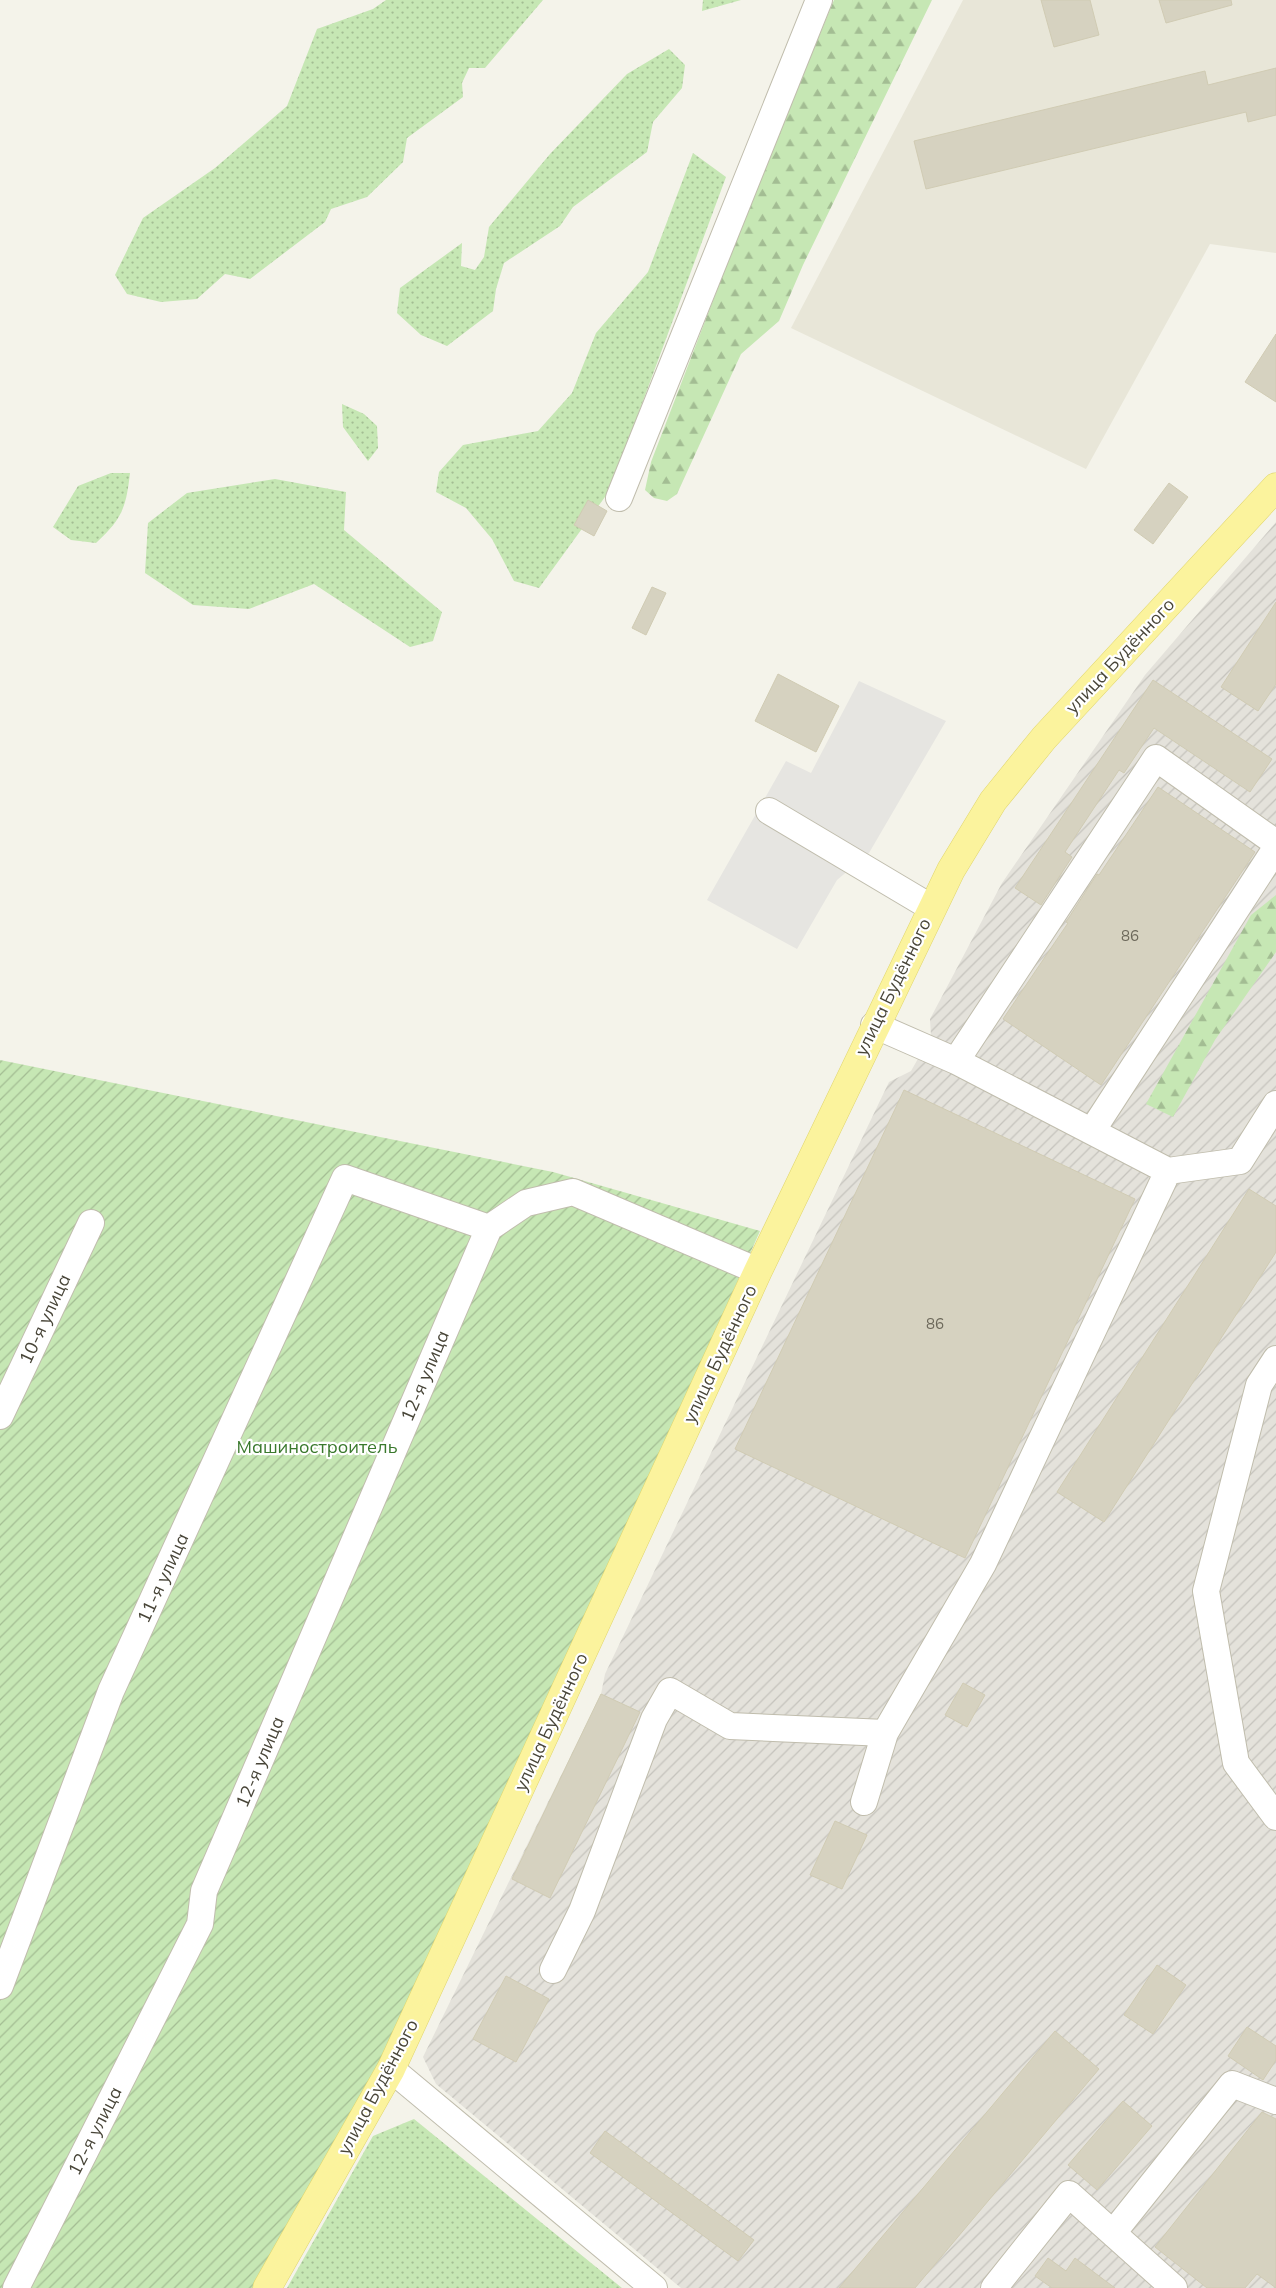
<svg xmlns="http://www.w3.org/2000/svg" width="1276" height="2288" font-family="Mulish,sans-serif">
<defs>
<pattern id="industrial-furrows" width="10" height="10" patternUnits="userSpaceOnUse" patternTransform="scale(1.25)"><rect width="10" height="10" fill="#e4e2db"/><path d="M-1 1l2-2M0 10L10 0M9 11l2-2" fill="none" stroke="#c5c3bd"/></pattern>
<pattern id="grass-dots" width="8" height="8" patternUnits="userSpaceOnUse" patternTransform="scale(1.25)"><rect width="8" height="8" fill="#c6e7b4"/><path d="M2 2h.1M6 6h.1" fill="none" stroke="#a3bd93" stroke-width="1.8" stroke-linecap="round"/></pattern>
<pattern id="forest-firs" width="22" height="20" patternUnits="userSpaceOnUse" patternTransform="scale(1.25)"><rect width="22" height="20" fill="#c6e7b4"/><path d="M5 1l3.5 6h-7zM16 11l3.5 6h-7z" fill="#a3bd93"/></pattern>
<pattern id="garden-furrows" width="10" height="10" patternUnits="userSpaceOnUse" patternTransform="scale(1.25)"><rect width="10" height="10" fill="#c6e7b4"/><path d="M-1 1l2-2M0 10L10 0M9 11l2-2" fill="none" stroke="#a3bd93"/></pattern>
</defs>
<rect width="100%" height="100%" fill="#f4f3ea"/>
<path fill="#e8e6d8" d="M963 0H1276V253L1210 244 1086 469 791 328Z"/>
<path fill="url(#industrial-furrows)" d="M1276 522V2288H681L436 2084 423 2057 601 1694 605 1674 889 1082 911 1071 931 1036 930 1019 1002 883 1145 675Z"/>
<path fill="url(#grass-dots)" d="M386 0H543L485 68H469L462 83 463 97 407 138 403 162 367 197 331 209 325 222 250 279 225 274 197 299 161 302 127 294 115 275 143 218 215 168 287 106 317 29 373 9Z
M703 0H741L702 11Z
M669 49 685 65 682 88 653 122 647 152 573 207 560 226 504 263 496 289 493 311 447 346 421 335 397 313 400 288 462 243 461 266 475 270 484 257 489 227 550 154 627 74Z
M693 153 726 177 610 490 539 588 514 581 492 539 466 508 436 492 439 472 463 445 538 431 572 393 596 333 648 272Z
M342 404 364 414 377 426 378 448 368 461 343 427Z
M111 473H130C126 508 122 519 96 543L71 540 53 527 78 486Z
M275 479 346 492 344 530 442 612 433 641 410 647 314 584 249 609 193 605 145 573 148 523 187 493Z
M414 2119 622 2288H287L373 2136Z"/>
<path fill="url(#forest-firs)" d="M834 0H932L803 265 779 321 741 354 677 494 667 501 654 498 645 490 651 462 760 178Z
M1276 895V952L1215 1040 1173 1117 1146 1104 1251 915Z"/>
<path fill="url(#garden-furrows)" d="M0 1060 553 1172 760 1231 391 2060 261 2288H0Z"/>
<path fill="#e6e5e1" d="M859 681 946 721 869 853 837 880 797 949 707 900 786 761 811 773Z"/>
<path fill="#d6d2c0" stroke="#d0cbb3" d="M1041 0H1090L1099 35 1054 47Z
M1159 0H1231L1232 5 1166 23Z
M1276 68V115L1248 122 1246 112 926 189 914 141 1205 71 1208 85Z
M1276 334V402L1245 382Z
M1169 483 1188 497 1153 544 1134 530Z
M588 500 607 511 594 536 574 525Z
M652 587 666 593 646 635 632 628Z
M1276 602V684L1258 711 1221 687Z
M778 674 839 706 816 752 755 721Z
M1153 680 1272 759 1250 792 1154 728 1124 773 1119 770 1065 852 1072 857 1041 905 1015 888Z
M1158 787 1255 852 1101 1085 1003 1019 1068 923 1066 922 1097 874 1099 875Z
M904 1090 1135 1199 965 1558 735 1449Z
M1249 1189 1276 1206V1252L1104 1522 1057 1492Z
M963 1683 985 1695 967 1727 945 1715Z
M601 1694 640 1712 550 1898 512 1879Z
M835 1821 867 1835 842 1889 810 1875Z
M1157 1965 1186 1985 1153 2034 1124 2015Z
M506 1976 549 1999 516 2062 473 2039Z
M1247 2027 1276 2046V2060L1263 2080 1228 2056Z
M1055 2031 1099 2069 915 2288H839Z
M1123 2101 1152 2126 1097 2190 1068 2165Z
M1262 2112 1276 2119V2288L1257 2274 1245 2288H1207L1155 2247Z
M605 2131 754 2240 738 2261 590 2153Z
M1048 2258 1066 2271 1075 2258 1115 2288H1052L1035 2276Z"/>
<g fill="none" stroke-linecap="round" stroke-linejoin="round">
<defs>
<path id="minor" d="M619 498 819 0
M769 811 932 908
M874 1025 956 1061 1168 1171 1240 1161 1276 1104
M956 1061 1156 758 1276 843
M1092 1131 1276 848
M1276 1359 1259 1385 1206 1591 1236 1763 1276 1817
M0 1416 91 1223
M864 1802 885 1733 983 1564 1168 1171
M553 1970 582 1911 654 1719 670 1691 730 1726 885 1733
M0 1986 111 1691 345 1178 489 1228 526 1203 573 1192 758 1271
M391 2069 654 2288
M1113 2233 1232 2084 1276 2101
M16 2288 200 1924 204 1891 489 1228
M994 2288 1069 2194 1174 2288"/>
<path id="major" d="M267 2288 391 2069 758 1271 951 870 993 801 1044 738 1276 487"/>
</defs>
<use href="#minor" stroke="#c0bdad" stroke-width="28"/>
<use href="#major" stroke="#e0d56c" stroke-width="29"/>
<use href="#minor" stroke="#fff" stroke-width="26"/>
<use href="#major" stroke="#fbf39d" stroke-width="28"/>
</g>
<g text-anchor="middle" stroke-width="4.5" stroke-linejoin="round" paint-order="stroke">
<g font-size="15" fill="#6c685a">
<text x="1130" y="941">86</text>
<text x="935" y="1329">86</text>
</g>
<g font-size="18" fill="#484538" stroke="#fff">
<text transform="translate(1120 656) rotate(-47)" y="6">улица Будённого</text>
<text transform="translate(893 987) rotate(-64)" y="6">улица Будённого</text>
<text transform="translate(45 1319) rotate(-65)" y="6">10-я улица</text>
<text transform="translate(720 1354) rotate(-65)" y="6">улица Будённого</text>
<text transform="translate(425 1376) rotate(-67)" y="6">12-я улица</text>
<text transform="translate(163 1578) rotate(-65)" y="6">11-я улица</text>
<text transform="translate(551 1722) rotate(-65)" y="6">улица Будённого</text>
<text transform="translate(260 1762) rotate(-67)" y="6">12-я улица</text>
<text transform="translate(378 2087) rotate(-62)" y="6">улица Будённого</text>
<text transform="translate(95 2131) rotate(-63)" y="6">12-я улица</text>
</g>
<g font-size="18" fill="#3a792d" stroke="#fff">
<text x="317" y="1453">Машиностроитель</text>
</g>
</g>
</svg>
